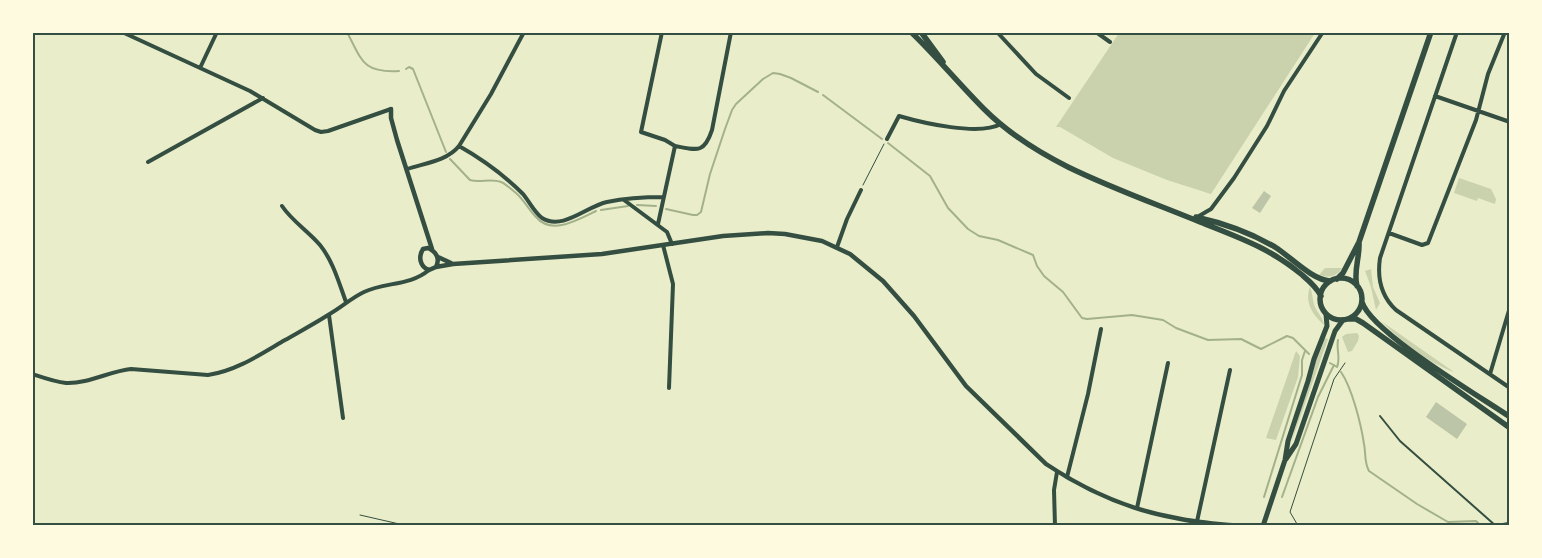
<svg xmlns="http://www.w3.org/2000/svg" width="1542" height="558" font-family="'Titillium Web',sans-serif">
<rect width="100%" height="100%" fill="#e9edc9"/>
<path fill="#cad2ad" d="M1119 33V32L1315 33 1211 194 1167 180 1113 158 1060 127H1056Z
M1459 178 1491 189 1496 199 1495 204 1478 198 1477 201 1454 193Z
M1325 268H1342C1337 277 1328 278 1319 275Z
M1371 269 1373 287 1380 303 1376 310 1371 287 1365 271Z
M1310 287C1313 294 1312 300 1315 307 1318 314 1323 317 1324 325 1313 315 1304 303 1310 287Z
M1381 321 1454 372C1428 363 1400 340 1381 321Z
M1357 333 1359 336 1358 341 1352 351 1348 352 1342 337 1346 334Z
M1325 338 1328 339 1290 446 1317 355Z
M1296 351 1300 356 1298 377 1276 440 1266 438Z"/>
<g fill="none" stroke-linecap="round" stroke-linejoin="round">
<path stroke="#a3b18a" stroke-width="2" d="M347 32C362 61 363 73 399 71
M406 69 409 67 413 69 446 152
M823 95 882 139
M888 143 930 176 948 208 968 229 979 236 998 240 1033 255 1037 266 1044 276 1063 292 1082 318 1087 319 1132 315 1163 320 1176 328 1208 340 1241 339 1261 349 1287 336 1293 338 1309 354
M450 159 470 180C480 183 491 178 501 182 506 184 512 190 516 193 524 200 529 210 536 217 552 236 579 219 596 211
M637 205 656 206
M666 209 693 215H697L701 212 710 174 725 129 732 110 736 104 763 79 773 73 780 74 791 78 818 92
M601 210 628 206
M1330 363 1337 367C1341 358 1336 350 1338 340
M1341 372C1352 388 1361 424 1364 444 1366 453 1364 462 1369 471L1417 504 1448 522 1476 521 1478 523
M1264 497 1302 375V360L1305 351
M1282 497 1318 397 1334 365"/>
</g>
<path fill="#bcc5a7" d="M1264 191 1271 196 1260 213 1252 208Z
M1436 402 1467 424 1457 439 1426 417Z"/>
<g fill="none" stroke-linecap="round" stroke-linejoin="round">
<path stroke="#344e41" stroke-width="1" d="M863 185 884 144
M360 515 408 526
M1297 524 1290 512 1334 379 1345 363"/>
<path stroke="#344e41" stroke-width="2" d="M1380 416 1400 441 1496 526"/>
<path stroke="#344e41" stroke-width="4" d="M122 32 250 91 315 130 321 132 328 131 391 109
M997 32 1036 74 1069 98
M1096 32 1110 42
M1457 32 1380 258C1377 278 1381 296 1396 310L1510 388
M200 68 217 32
M1435 96 1510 122
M887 139 899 116C923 123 979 136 1001 124
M459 146 491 94 524 32
M675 146C697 150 704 154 712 130L731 32
M148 162 263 98
M407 169C425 163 447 161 459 146 482 159 504 175 523 194 529 201 534 212 542 218 563 231 587 206 607 202 626 198 644 197 664 197
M624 200 667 232 672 244
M282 206C292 221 308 231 320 245 333 261 339 283 346 302
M1199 216 1211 209 1234 178 1267 126 1284 91 1323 32
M658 224 675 146 665 140 641 132 662 32
M1389 233 1422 245 1428 243 1476 120 1488 74 1505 32
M663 245 673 284 669 388
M837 247 847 219 861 190
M329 315 343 418
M32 374C44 378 55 382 66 383 88 384 110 371 131 369L208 375C236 371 261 354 285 340 299 332 314 324 328 315 341 308 351 298 364 292 385 282 410 286 429 270
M1490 374 1510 307
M1067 477 1088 394 1101 329
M1137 508 1168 363
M1055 526 1054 490 1057 472
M1196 526 1230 370"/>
<path stroke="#344e41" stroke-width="4.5" d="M391 109V118L397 140 432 249
M438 257 451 263
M436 267C440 259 437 252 428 248L423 249C418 257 420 267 429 270L436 267 453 264 602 254 723 236 768 233 785 234 822 241 850 254 883 281 914 316 966 386 1046 464C1085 490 1130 510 1176 518 1198 523 1219 524 1241 526
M1499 526 1510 524"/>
<path stroke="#344e41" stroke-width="5" d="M1286 459 1296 444 1335 331 1343 320
M1263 526 1285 460 1288 441 1308 381 1314 359 1327 326 1326 314"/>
<path stroke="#344e41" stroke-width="5.5" d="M911 32C937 57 959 84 984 109 1008 133 1038 152 1068 167 1111 188 1156 204 1200 222 1237 237 1270 248 1301 274 1308 280 1316 286 1321 296
M921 32 943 62
M1196 217C1223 223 1251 233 1275 247 1291 257 1312 280 1330 281
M1320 299a21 21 0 1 1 42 0a21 21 0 1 1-42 0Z
M1337 279 1343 273 1359 242 1431 32
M1357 286C1353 272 1360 257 1359 242
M1362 302C1371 332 1479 396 1510 417
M1349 319H1356L1363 323 1510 428"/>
</g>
<rect width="1542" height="558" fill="none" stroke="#fefae0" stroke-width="68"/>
<rect x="34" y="34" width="1474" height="490" fill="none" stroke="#344e41" stroke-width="2"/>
</svg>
